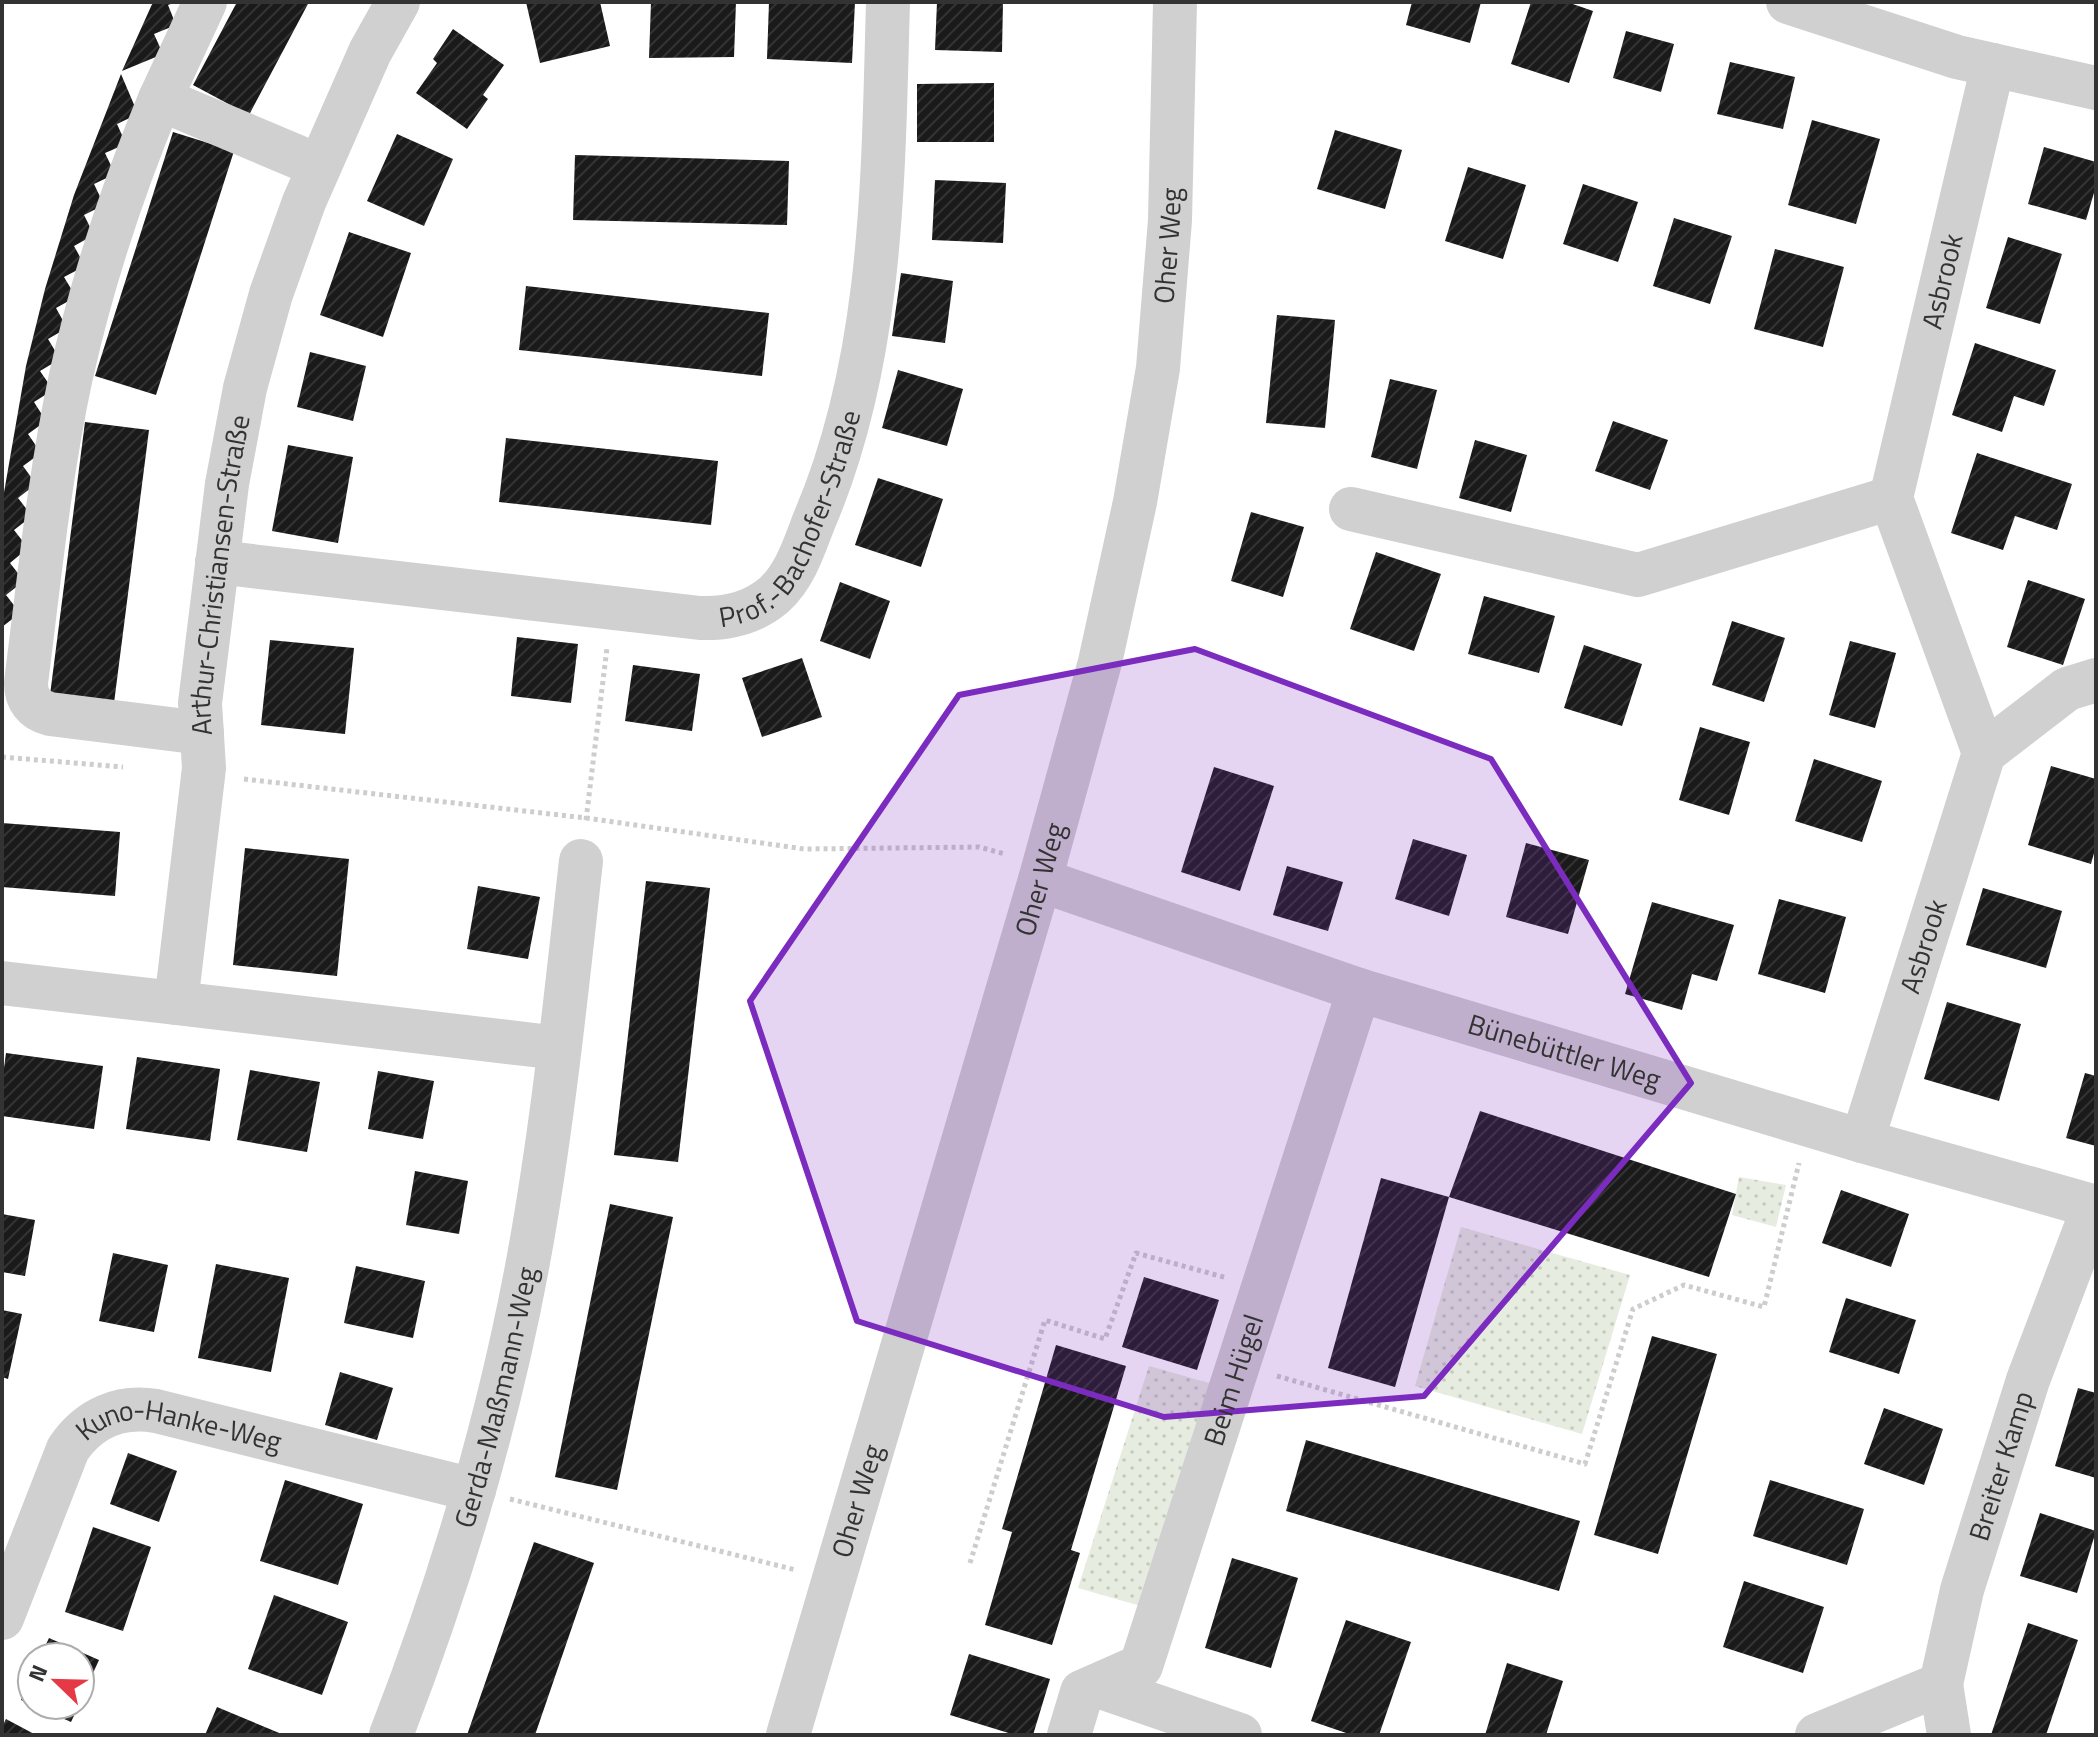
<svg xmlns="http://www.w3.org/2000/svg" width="2098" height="1737" font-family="'Titillium Web',sans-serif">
<defs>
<pattern id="park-dots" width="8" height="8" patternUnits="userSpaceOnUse" patternTransform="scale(2)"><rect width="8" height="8" fill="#e6ecdf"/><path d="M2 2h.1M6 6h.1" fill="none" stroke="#c6cbc0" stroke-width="1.8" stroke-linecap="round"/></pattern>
<pattern id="building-hatch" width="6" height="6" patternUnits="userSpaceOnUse" patternTransform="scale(2)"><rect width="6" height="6" fill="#1a1a1a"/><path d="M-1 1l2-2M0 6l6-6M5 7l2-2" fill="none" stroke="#333"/></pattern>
</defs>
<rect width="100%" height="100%" fill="#fff"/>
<path fill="url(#park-dots)" d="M1739 1177 1786 1185 1776 1227 1732 1215Z
M1461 1227 1630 1275 1582 1434 1415 1386Z
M1149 1366 1230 1389 1158 1611 1078 1588Z"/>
<path fill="url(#building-hatch)" d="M153 2H176L168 5 176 25 154 34 163 54 122 71Z
M237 2H309L249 115 193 85Z
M526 2H600L610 46 540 63Z
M651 2H736L734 57 649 58Z
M769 2H855L852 63 767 59Z
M937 2H1003L1002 52 935 50Z
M1412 2H1481L1470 43 1406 25Z
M1531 2H1567L1593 11 1569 83 1511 64Z
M453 29 504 65 483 95 488 99 467 129 416 93 437 63 433 59Z
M1626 31 1674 44 1661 92 1613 78Z
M1730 62 1795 77 1783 129 1717 114Z
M121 74 138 114 117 124 126 144 105 153 115 174 94 184 104 205 84 215 94 235 74 246 85 266 64 277 76 297 56 308 67 328 48 339 60 359 40 371 53 390 34 402 46 421 28 434 41 453 23 466 36 484 18 498 32 516 14 530 28 548 10 563 24 581 6 595 20 613 2 627V504L26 366 45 289 74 195Z
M994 83V142H917V84Z
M1812 120 1880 139 1856 224 1788 205Z
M1335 130 1402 150 1385 209 1317 189Z
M173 132 234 151 156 395 95 376Z
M397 134 453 159 424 226 367 201Z
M2044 147 2096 162V186L2086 220 2028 204Z
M575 155 789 161 787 225 573 220Z
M1468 167 1526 185 1503 259 1445 241Z
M935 180 1006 183 1003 243 932 240Z
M1583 184 1638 202 1618 262 1563 244Z
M1674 218 1732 236 1710 304 1653 286Z
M349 232 411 253 383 337 320 315Z
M2008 237 2062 254 2040 324 1986 308Z
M1775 249 1844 267 1823 347 1754 329Z
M901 273 953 281 945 343 892 336Z
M526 286 769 313 762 376 519 350Z
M1277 315 1335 320 1325 428 1266 423Z
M1975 343 2056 370 2044 406 2014 396 2002 432 1952 415Z
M310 352 366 366 353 421 297 407Z
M898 370 963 389 947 446 882 428Z
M1390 379 1437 390 1417 469 1371 457Z
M1613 421 1668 440 1650 490 1595 471Z
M85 422 149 430 114 703 50 695Z
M506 438 718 461 711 525 499 502Z
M1475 440 1527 455 1511 512 1459 498Z
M288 445 353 457 338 543 272 531Z
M1977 453 2072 484 2057 530 2015 516 2003 550 1951 533Z
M878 478 943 499 921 567 855 545Z
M1251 512 1304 527 1283 597 1231 581Z
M1376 552 1441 574 1414 651 1350 629Z
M2028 580 2085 599 2063 665 2007 647Z
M840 582 890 601 870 659 820 641Z
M1484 596 1555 616 1539 673 1468 654Z
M1732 621 1785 638 1764 702 1712 685Z
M517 637 578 644 571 703 511 696Z
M270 640 354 648 345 734 261 725Z
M1850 641 1896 653 1875 728 1829 715Z
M1584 645 1642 664 1622 726 1564 708Z
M802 658 822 717 762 737 742 678Z
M633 665 700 674 692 731 625 721Z
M1700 727 1750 742 1729 815 1679 800Z
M1814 759 1882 781 1862 842 1795 821Z
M2051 766 2096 779V846L2091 864 2028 845Z
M1214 767 1274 786 1240 891 1181 872Z
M2 823 120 832 115 896 2 887Z
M1413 839 1467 855 1449 916 1395 899Z
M1526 843 1589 860 1568 934 1506 917Z
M245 848 349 859 337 976 233 965Z
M1287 866 1343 882 1328 931 1273 915Z
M646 881 710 888 678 1162 614 1155Z
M478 886 540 897 528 959 467 949Z
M1983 888 2062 911 2046 968 1966 945Z
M1779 899 1846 917 1825 993 1758 974Z
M1652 902 1734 925 1717 981 1692 974 1682 1010 1625 994Z
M1947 1002 2021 1024 1999 1101 1924 1079Z
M6 1053 103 1066 94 1129 2 1116V1083Z
M137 1057 220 1069 210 1141 126 1129Z
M250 1070 320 1082 307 1152 237 1140Z
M378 1071 434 1081 423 1139 368 1129Z
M2085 1073 2096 1076V1146L2066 1138Z
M1480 1111 1736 1194 1709 1277 1449 1197Z
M415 1171 468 1181 459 1234 406 1225Z
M1381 1178 1449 1197 1395 1387 1328 1368Z
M1841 1190 1909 1214 1891 1267 1822 1243Z
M610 1204 673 1217 617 1490 555 1477Z
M2 1214 35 1220 25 1276 2 1272Z
M113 1253 168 1265 154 1332 99 1321Z
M216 1264 289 1278 271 1372 198 1358Z
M356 1266 425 1281 413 1338 344 1323Z
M1144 1277 1219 1300 1197 1370 1122 1347Z
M1846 1298 1916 1320 1899 1374 1829 1352Z
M2 1310 22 1314 8 1379 2 1377Z
M1652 1336 1717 1354 1658 1554 1594 1535Z
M1056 1345 1126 1366 1071 1550 1080 1553 1052 1645 985 1625 1012 1532 1002 1529Z
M340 1372 393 1388 377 1440 325 1425Z
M2078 1388 2096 1393V1478L2055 1466Z
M1884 1408 1943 1429 1924 1485 1864 1464Z
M1306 1440 1580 1521 1559 1591 1286 1511Z
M128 1453 177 1471 159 1522 110 1504Z
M285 1480 363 1504 338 1585 260 1561Z
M1770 1480 1864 1509 1847 1565 1753 1536Z
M2040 1513 2096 1531 2077 1593 2020 1576Z
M93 1527 151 1547 123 1631 65 1612Z
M534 1542 594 1563 535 1735H467Z
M1232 1558 1298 1578 1271 1668 1205 1648Z
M1744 1581 1824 1607 1803 1673 1723 1647Z
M274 1595 348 1622 322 1695 248 1669Z
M1346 1620 1411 1642 1379 1735H1352L1311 1721Z
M2028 1623 2078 1640 2046 1735H1991Z
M49 1638 99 1660 80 1702V1657H40Z
M969 1654 1050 1679 1033 1735H1015L950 1715Z
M1507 1663 1563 1681 1546 1735H1485Z
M32 1676V1705H79L71 1722 21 1700Z
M217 1707 284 1735H205Z
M6 1719 36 1735H2V1727Z"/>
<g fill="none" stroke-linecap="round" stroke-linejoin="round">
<path stroke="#cdcdcd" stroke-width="5" stroke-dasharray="4 4" stroke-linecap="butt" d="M2 757 123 767
M244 779 586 818 804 849 979 847 1005 854
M586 820 607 648
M1277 1376 1585 1464 1633 1309 1684 1285 1764 1307 1799 1163
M510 1499 796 1570
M970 1563 1045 1320 1105 1339 1136 1253 1227 1278"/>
<g stroke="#d0d0d0" stroke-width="44">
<path d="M1788 2 1957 57 2096 88"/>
<path d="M160 99 205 2"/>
<path d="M1351 509 1638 575 1891 498"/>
<path id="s1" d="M217 562 700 618C727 619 753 613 774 595 795 576 804 547 814 521 884 358 883 176 888 2"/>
<path d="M202 733 50 714C34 710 26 699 26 683 39 581 49 477 71 376 92 282 123 188 160 99L319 166"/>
<path id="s2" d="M1984 753 1891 498 1993 65"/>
<path id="s3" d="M1040 880 1359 990 1862 1141 2096 1207"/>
<path id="s4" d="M2 983 176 1003 204 768 200 703 227 484 245 388 271 294 304 202 370 52 398 2"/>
<path d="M176 1003 559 1048"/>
<path id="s5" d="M1862 1141 1984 753 2067 689 2096 680"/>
<path id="s6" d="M2 1618 68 1449C89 1418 120 1405 156 1411L474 1490"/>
<path d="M1098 1686 1240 1735"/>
<path id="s7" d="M391 1735C457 1565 508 1390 537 1210 556 1094 568 977 581 861"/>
<path id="s8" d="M788 1735 1040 880 1100 662 1135 502 1158 368 1170 220 1175 2"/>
<path id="s9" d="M1069 1735 1082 1692 1141 1666 1359 990"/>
<path d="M1817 1735 1941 1684"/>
<path id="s10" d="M1949 1735 1941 1684 1962 1590 2028 1380 2094 1206"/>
</g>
</g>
<path fill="#7b2cbf" fill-opacity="0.2" stroke="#7b2cbf" stroke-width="6" stroke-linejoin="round" d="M1195 649 1491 759 1691 1083 1424 1396 1164 1417 857 1321 750 1001 959 695Z"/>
<g text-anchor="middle" stroke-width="8" stroke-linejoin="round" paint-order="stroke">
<g font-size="28" fill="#333" stroke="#fff">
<text dy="10" stroke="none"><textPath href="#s8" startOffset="1540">Oher Weg</textPath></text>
<text dy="10" stroke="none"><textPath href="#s2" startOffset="494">Asbrook</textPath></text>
<text dy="10" stroke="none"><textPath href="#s1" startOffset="636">Prof.-Bachofer-Straße</textPath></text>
<text dy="10" stroke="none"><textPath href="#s4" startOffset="606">Arthur-Christiansen-Straße</textPath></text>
<text dy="10" stroke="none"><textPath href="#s8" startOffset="892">Oher Weg</textPath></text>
<text dy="10" stroke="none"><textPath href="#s5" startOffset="204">Asbrook</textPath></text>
<text dy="10" stroke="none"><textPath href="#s3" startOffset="552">Bünebüttler Weg</textPath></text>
<text dy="10" stroke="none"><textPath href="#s9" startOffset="410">Beim Hügel</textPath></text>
<text dy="10" stroke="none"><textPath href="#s7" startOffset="354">Gerda-Maßmann-Weg</textPath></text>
<text dy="10" stroke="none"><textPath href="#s6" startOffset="306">Kuno-Hanke-Weg</textPath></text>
<text dy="10" stroke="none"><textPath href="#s10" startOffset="278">Breiter Kamp</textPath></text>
<text dy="10" stroke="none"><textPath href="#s8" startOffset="244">Oher Weg</textPath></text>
</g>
</g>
<rect width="2098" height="1737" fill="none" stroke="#333333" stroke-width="8"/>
<g transform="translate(56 1681) rotate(293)"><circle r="38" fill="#ffffff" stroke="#adadad" stroke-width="2"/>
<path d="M0-6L14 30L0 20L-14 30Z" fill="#e63946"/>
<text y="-12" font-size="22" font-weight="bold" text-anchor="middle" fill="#333333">N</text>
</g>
</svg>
